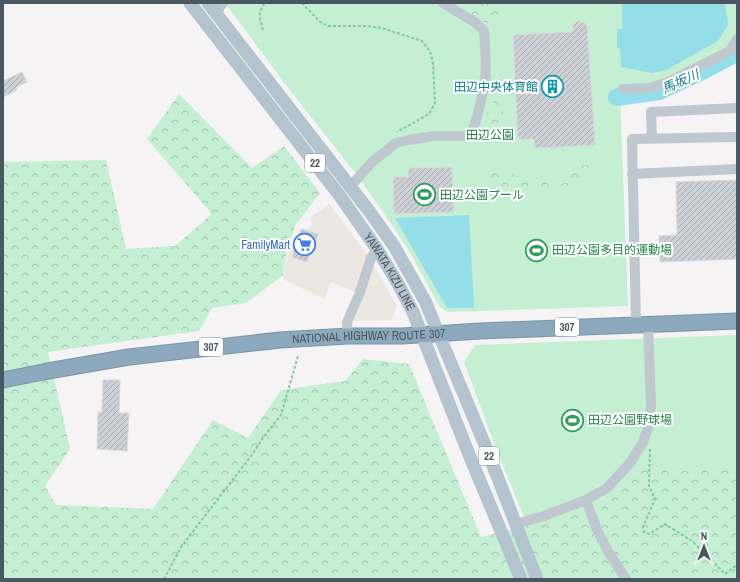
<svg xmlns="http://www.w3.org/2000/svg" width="740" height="582" font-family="'Archivo Narrow','Noto Sans JP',sans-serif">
<defs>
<pattern id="forest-crowns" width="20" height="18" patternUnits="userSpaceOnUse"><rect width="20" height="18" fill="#c5efd2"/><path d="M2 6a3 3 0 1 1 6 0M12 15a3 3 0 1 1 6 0" fill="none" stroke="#a2c4ae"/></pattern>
<pattern id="building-hatch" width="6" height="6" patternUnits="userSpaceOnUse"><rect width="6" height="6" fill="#cdd0d5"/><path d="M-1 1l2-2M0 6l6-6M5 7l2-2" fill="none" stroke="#a8acb0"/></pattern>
</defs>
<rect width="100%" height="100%" fill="#f5f3f3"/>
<path fill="#eae8e1" d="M329 204 369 257 397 306 391 320 353 321 364 296 331 282 324 299 283 279 287 256 301 228 309 230 312 223 309 218Z"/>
<path fill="#c5efd2" d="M227 3H737V44L673 82 620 93 628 306 448 312 440 307 410 253 390 222 356 174 285 84 226 4Z
M737 335V579H549L495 446 464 362 475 345Z"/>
<path fill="url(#forest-crowns)" d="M469 3H501C504 9 504 14 502 20 486 26 477 21 465 11Z
M179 94 252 168 284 146 320 193 295 226 286 254 283 275 246 303 212 308 199 331 48 352 70 449 45 486 56 505 153 509 213 420 248 438 281 390 345 381 363 359 409 364 481 537 598 509 644 462 679 471 737 467V579H3V162L106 160 126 249 175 246 212 214 147 139Z
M499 94H502L504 129 502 137 500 138 492 134 481 131 486 115Z
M588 165 591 168 589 173 582 176C581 183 580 188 573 190H547L535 186H489L488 174 493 170H508C519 181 529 175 541 179 546 181 550 185 556 185 560 185 564 183 568 182L577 166Z"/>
<path fill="#94deea" d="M610 3H725L728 25 718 41 666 70 653 73 621 67 620 49 617 48V29H622V4Z
M469 215 474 308H447L395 218Z"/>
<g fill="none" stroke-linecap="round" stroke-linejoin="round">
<path stroke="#94deea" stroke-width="18" d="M617 97 659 91 702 71 734 54 737 50"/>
</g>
<path fill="url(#building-hatch)" stroke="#d7d9dd" d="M578 21 585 23 587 26 595 145 535 148 534 139H518L513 35 573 32V25Z
M22 72 27 82 16 87 17 90 3 97V81Z
M452 167 454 212 394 214 393 177H408L409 168Z
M737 180V259L660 262 659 236 677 235 676 182Z
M301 229 318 234 311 255 309 256 307 262 292 257Z
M103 380H120L119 413H129L127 451 97 449 98 412H102Z"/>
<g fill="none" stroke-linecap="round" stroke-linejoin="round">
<defs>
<g id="highway">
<path id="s2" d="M3 380 48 371 129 357 280 340 348 336H402L480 331 737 321"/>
</g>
</defs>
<use href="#highway" stroke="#7894aa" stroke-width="17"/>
<path stroke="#7ecc9f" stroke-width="2" stroke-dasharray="3 2" stroke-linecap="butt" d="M302 3 319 21 328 26H367L382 28 422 41 430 51 433 63 435 103 429 114 397 132
M263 30C260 19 257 13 265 3
M650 449 649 486 655 499 643 527 644 532 649 534 665 524 692 541 725 574 737 565
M164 579 181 547 251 456 265 435 281 415 298 356"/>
<path stroke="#bfc8ce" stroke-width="10" d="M216 13 223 3
M623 89 650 88 668 82 730 51 737 39
M652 138 651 112 737 108
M632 174 737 169
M350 187 372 162 396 143 409 140 434 136H471C477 118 482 100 485 81 487 65 485 47 484 31L476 23 443 3
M636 324 632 139 737 137
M348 336 347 322 359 295 371 258 377 249
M586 500 607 488 630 463 643 442 648 428 651 406 648 324
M515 524 544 516 586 500 597 530 609 553 626 579"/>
<g stroke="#b4c4cf" stroke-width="13">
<path id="s1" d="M190 3 340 196 377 249 397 282 413 312 470 457 521 579"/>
<path d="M208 3 369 211 394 246 425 301 487 450 537 579"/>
</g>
<use href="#highway" stroke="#8da9be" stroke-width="15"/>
</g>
<defs>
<symbol id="building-ring" viewBox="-11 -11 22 22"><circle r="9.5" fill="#fff" stroke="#0f9aa8" stroke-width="1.5"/><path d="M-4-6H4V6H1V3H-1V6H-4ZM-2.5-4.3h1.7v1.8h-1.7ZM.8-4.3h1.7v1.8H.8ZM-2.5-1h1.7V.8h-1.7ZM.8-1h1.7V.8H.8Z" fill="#0f9aa8"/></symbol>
<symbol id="stadium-ring" viewBox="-11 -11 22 22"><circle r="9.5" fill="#fff" stroke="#2e9e5b" stroke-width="1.5"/><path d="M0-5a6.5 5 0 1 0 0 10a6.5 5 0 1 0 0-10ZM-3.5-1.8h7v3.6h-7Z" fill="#2e9e5b"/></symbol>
<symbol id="supermarket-ring" viewBox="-11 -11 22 22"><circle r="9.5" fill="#fff" stroke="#3f7fe0" stroke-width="1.5"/><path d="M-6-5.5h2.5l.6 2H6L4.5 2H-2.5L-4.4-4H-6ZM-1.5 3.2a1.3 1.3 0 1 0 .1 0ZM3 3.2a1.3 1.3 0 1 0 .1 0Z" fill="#3f7fe0"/></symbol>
</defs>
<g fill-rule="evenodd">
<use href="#building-ring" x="540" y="74" width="25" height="25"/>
<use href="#stadium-ring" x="412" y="182" width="25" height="25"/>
<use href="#supermarket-ring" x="292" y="232" width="25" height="25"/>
<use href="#stadium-ring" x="524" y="238" width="25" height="25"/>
<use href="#stadium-ring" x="560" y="408" width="25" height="25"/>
</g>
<g text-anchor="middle" stroke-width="4" stroke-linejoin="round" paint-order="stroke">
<g fill="#fff" stroke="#818990" stroke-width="1">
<rect x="305" y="154" width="20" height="18" rx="3"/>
<rect x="555" y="318" width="24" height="18" rx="3"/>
<rect x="199" y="338" width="24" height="18" rx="3"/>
<rect x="479" y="447" width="20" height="18" rx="3"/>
</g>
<g font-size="11" font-weight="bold" fill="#4b5760">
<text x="315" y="167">22</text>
<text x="567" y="331">307</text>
<text x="211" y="351">307</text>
<text x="489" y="460">22</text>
</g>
<g font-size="12" fill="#0d838f" stroke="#fff" text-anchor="end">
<text x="538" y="91">田辺中央体育館</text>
</g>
<g font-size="12" fill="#1c8047" stroke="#fff">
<text x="490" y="139">田辺公園</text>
</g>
<g font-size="12" fill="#27864d" stroke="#fff" text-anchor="start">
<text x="440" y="199">田辺公園プール</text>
<text x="552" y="254">田辺公園多目的運動場</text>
<text x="588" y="424">田辺公園野球場</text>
</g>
<g font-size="12" fill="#366cbe" stroke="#fff" text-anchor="end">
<text x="290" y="249">FamilyMart</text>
</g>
<g font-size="12" fill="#4b5760" stroke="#fff">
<text dy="4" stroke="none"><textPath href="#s1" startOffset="335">YAWATA KIZU LINE</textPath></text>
<text dy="4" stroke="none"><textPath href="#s2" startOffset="369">NATIONAL HIGHWAY ROUTE 307</textPath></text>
</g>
<g font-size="13" font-style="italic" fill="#137c8c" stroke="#fff">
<text transform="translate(680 81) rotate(-24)" y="5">馬坂川</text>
</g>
</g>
<rect width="740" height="582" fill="none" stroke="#4b5760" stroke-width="8"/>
<g transform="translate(704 546)" stroke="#ffffff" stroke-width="3" paint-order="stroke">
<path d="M0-3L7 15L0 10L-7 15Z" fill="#4b5760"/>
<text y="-6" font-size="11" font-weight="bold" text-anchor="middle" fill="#4b5760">N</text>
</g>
</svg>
